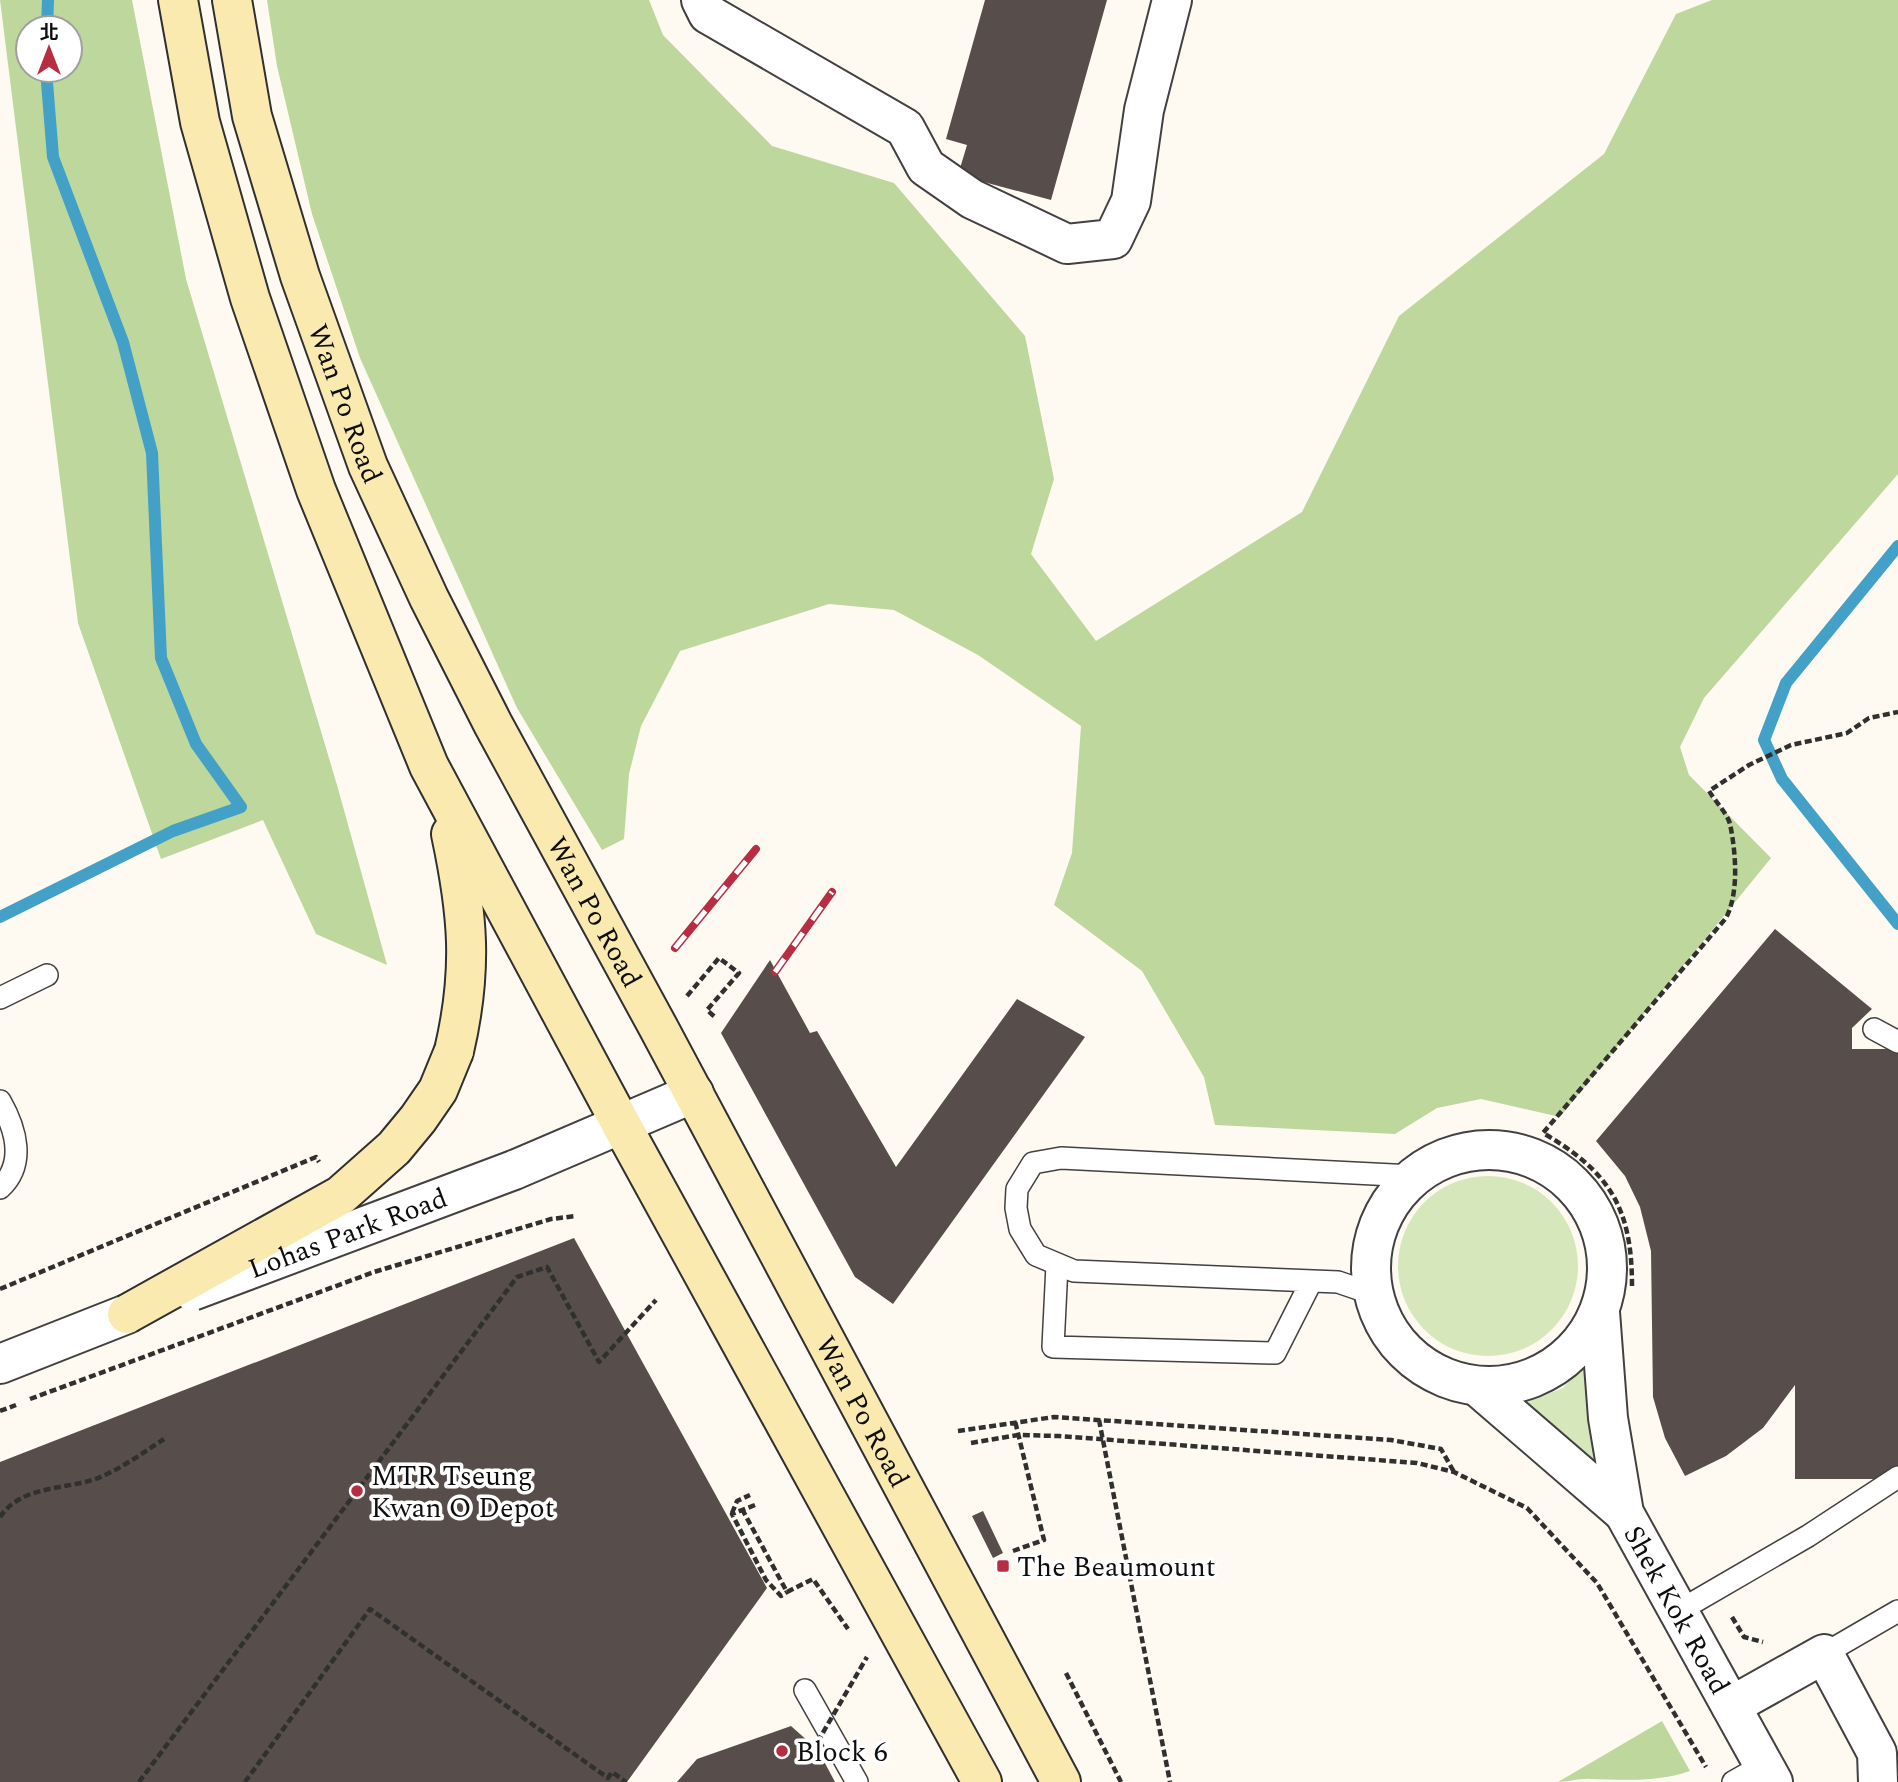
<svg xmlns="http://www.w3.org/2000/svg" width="1898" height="1782" font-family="Spectral,'Noto Sans TC',serif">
<rect width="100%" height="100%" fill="#fefaf1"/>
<path fill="#d7e7bc" d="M1398 1266a90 90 0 1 1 180 0a90 90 0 1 1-180 0Z
M1584 1365 1596 1462 1528 1402 1563 1388Z"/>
<path fill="#bdd79c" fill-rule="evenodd" d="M0 0H132L186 279 337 785 387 965 316 934 263 820 161 859 78 623ZM70 28V70H28V28Z
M267 0H649L663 35 772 146 894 183 1025 336 1054 479 1031 554 1096 641 1302 512 1399 316 1604 154 1676 14 1712 0H1898V474L1704 698 1680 747 1689 775 1771 858 1560 1117 1481 1099 1437 1108 1395 1134 1215 1125 1204 1077 1142 971 1054 905 1072 853 1081 726 978 655 894 610 829 604 680 651 641 726 629 774 624 839 602 850 517 708 360 358 312 214 277 66Z
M1662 1721 1690 1771C1658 1782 1626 1780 1591 1779 1580 1778 1569 1782 1558 1782Z"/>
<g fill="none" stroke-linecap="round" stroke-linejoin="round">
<path stroke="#43a0c6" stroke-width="12" d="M47 28 48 0
M1898 546 1786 683 1764 740 1782 779 1898 924
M0 917 173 831 241 807 196 744 161 658 152 453 123 342 53 157 46 70"/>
</g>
<path fill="#574e4b" d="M985 0H1107L1051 200 958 175 967 145 946 139Z
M1775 929 1872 1009 1852 1028V1049H1898V1479H1795V1385L1763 1428 1726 1456 1685 1476 1665 1438 1653 1397 1651 1251 1640 1207 1625 1176 1596 1141Z
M770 960 810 1033 817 1031 896 1167 1017 999 1085 1037 893 1304 855 1277 721 1033Z
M574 1238 767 1588 627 1782H0V1462Z
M983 1511 1003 1553 993 1558 972 1516Z
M791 1726 818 1750 835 1782H677L697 1759Z"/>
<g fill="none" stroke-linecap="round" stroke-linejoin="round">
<defs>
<path id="service" d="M0 998 47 975
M1874 1029 1898 1042
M0 1101C16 1129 26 1164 0 1188
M1057 1265 1053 1347 1275 1353 1311 1282
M1373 1294 1338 1282 1074 1271 1036 1255 1020 1229 1016 1208 1017 1189 1033 1163 1061 1158 1413 1176
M1677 1612 1808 1536 1898 1477
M1824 1654 1898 1611
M805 1690 857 1782
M1733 1782 1763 1765"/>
<g id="minor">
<path d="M701 0 708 14 905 128 926 167 972 199 1067 244 1113 239 1131 201 1144 110 1172 0"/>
<circle cx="1489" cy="1268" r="118"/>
<path d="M514 1170 694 1093"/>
<path id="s1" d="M1600 1312 1608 1418 1624 1513 1773 1782"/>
<path d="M0 1364 127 1314"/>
<path d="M1477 1386 1624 1513"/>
<path d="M1731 1706 1824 1654 1877 1753 1878 1782"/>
</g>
<g id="secondary">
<path d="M178 0 200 122 250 298 316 490 429 766 622 1126 982 1782"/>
<path id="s2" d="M232 0 252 116 300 276 368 466 429 598 493 724 657 1025 1061 1782"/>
<path d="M451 834C468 914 473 970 454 1051"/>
</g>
</defs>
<use href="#service" stroke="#414141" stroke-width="24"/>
<use href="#minor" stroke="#414141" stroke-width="42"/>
<use href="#secondary" stroke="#303030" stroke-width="42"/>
<path stroke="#303030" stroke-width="4.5" stroke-dasharray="7 3.5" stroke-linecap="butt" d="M687 996 719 958 739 973 707 1010 716 1018
M1632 1286C1632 1208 1610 1172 1543 1133L1726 918C1739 893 1736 853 1730 824 1727 813 1715 801 1709 791L1749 765 1791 745 1847 733 1869 718 1898 712
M0 1289 316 1157 319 1162
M30 1399 374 1272 551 1219 576 1216
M0 1411 16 1405
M1099 1420 1170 1782
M958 1431 1054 1417 1391 1440 1441 1449 1454 1472
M971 1443 1018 1435 1059 1436 1417 1463 1454 1472 1527 1508 1597 1583 1706 1767
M755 1505 732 1514 766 1580 781 1596 787 1592
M742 1509 787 1592 813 1579 848 1629
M732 1513 737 1501 750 1495
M0 1517C23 1483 69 1491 103 1476 125 1466 144 1452 164 1439
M1013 1551 1044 1540 1015 1421
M1732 1617 1744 1637 1763 1642
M1066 1673 1121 1782
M139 1782 517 1277 547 1267 599 1362 656 1300
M245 1782 370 1609 608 1778 612 1772 626 1782"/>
<use href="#service" stroke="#fff" stroke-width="21"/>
<use href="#minor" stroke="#fff" stroke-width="38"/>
<use href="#secondary" stroke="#faeab0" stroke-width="38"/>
<defs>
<path id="rail" d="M675 948 756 849
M775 972 832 892"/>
</defs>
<use href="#rail" stroke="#b72e43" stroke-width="8"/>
<use href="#rail" stroke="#fff" stroke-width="5" stroke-dasharray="16" stroke-linecap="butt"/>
<defs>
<g id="minor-bridge">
<path id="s3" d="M192 1291 514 1170"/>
</g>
<path id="secondary-bridge" d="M127 1314 341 1195 394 1148 418 1119 438 1090 454 1051"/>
</defs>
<use href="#minor-bridge" stroke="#414141" stroke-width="42" stroke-linecap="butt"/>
<use href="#secondary-bridge" stroke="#303030" stroke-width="42" stroke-linecap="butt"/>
<path stroke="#303030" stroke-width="4.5" stroke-dasharray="7 3.5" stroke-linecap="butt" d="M807 1760 867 1657"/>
<use href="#minor-bridge" stroke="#fff" stroke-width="38"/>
<use href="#secondary-bridge" stroke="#faeab0" stroke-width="38"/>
</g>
<g fill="#b72e43" stroke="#fff" stroke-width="2.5">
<circle cx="357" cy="1491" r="7"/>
<rect x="996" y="1559" width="14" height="14" rx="3.5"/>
<circle cx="782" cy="1751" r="7"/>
</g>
<g text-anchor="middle" stroke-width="7" stroke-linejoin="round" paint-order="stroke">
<g font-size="28" fill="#0e0e0e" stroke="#fff">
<text dy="10" stroke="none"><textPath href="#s2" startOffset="420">Wan Po Road</textPath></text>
<text dy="10" stroke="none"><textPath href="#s2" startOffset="987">Wan Po Road</textPath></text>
<text dy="10" stroke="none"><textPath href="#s3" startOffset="166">Lohas Park Road</textPath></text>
<text dy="10" stroke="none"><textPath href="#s2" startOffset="1554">Wan Po Road</textPath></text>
<text dy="10" stroke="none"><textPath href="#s1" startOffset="313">Shek Kok Road</textPath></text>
</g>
<g font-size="28" fill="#0e0e0e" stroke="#fff" text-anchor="start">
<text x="371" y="1485">MTR Tseung<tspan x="371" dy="32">Kwan O Depot</tspan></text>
<text x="1017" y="1576">The Beaumount</text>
<text x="796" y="1761">Block 6</text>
</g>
</g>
<g transform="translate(49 49)"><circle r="33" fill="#ffffff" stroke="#9f9f9f" stroke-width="2"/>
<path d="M0-5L12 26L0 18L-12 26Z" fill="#b72e43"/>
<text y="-10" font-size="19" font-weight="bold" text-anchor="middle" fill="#0e0e0e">北</text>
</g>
</svg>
